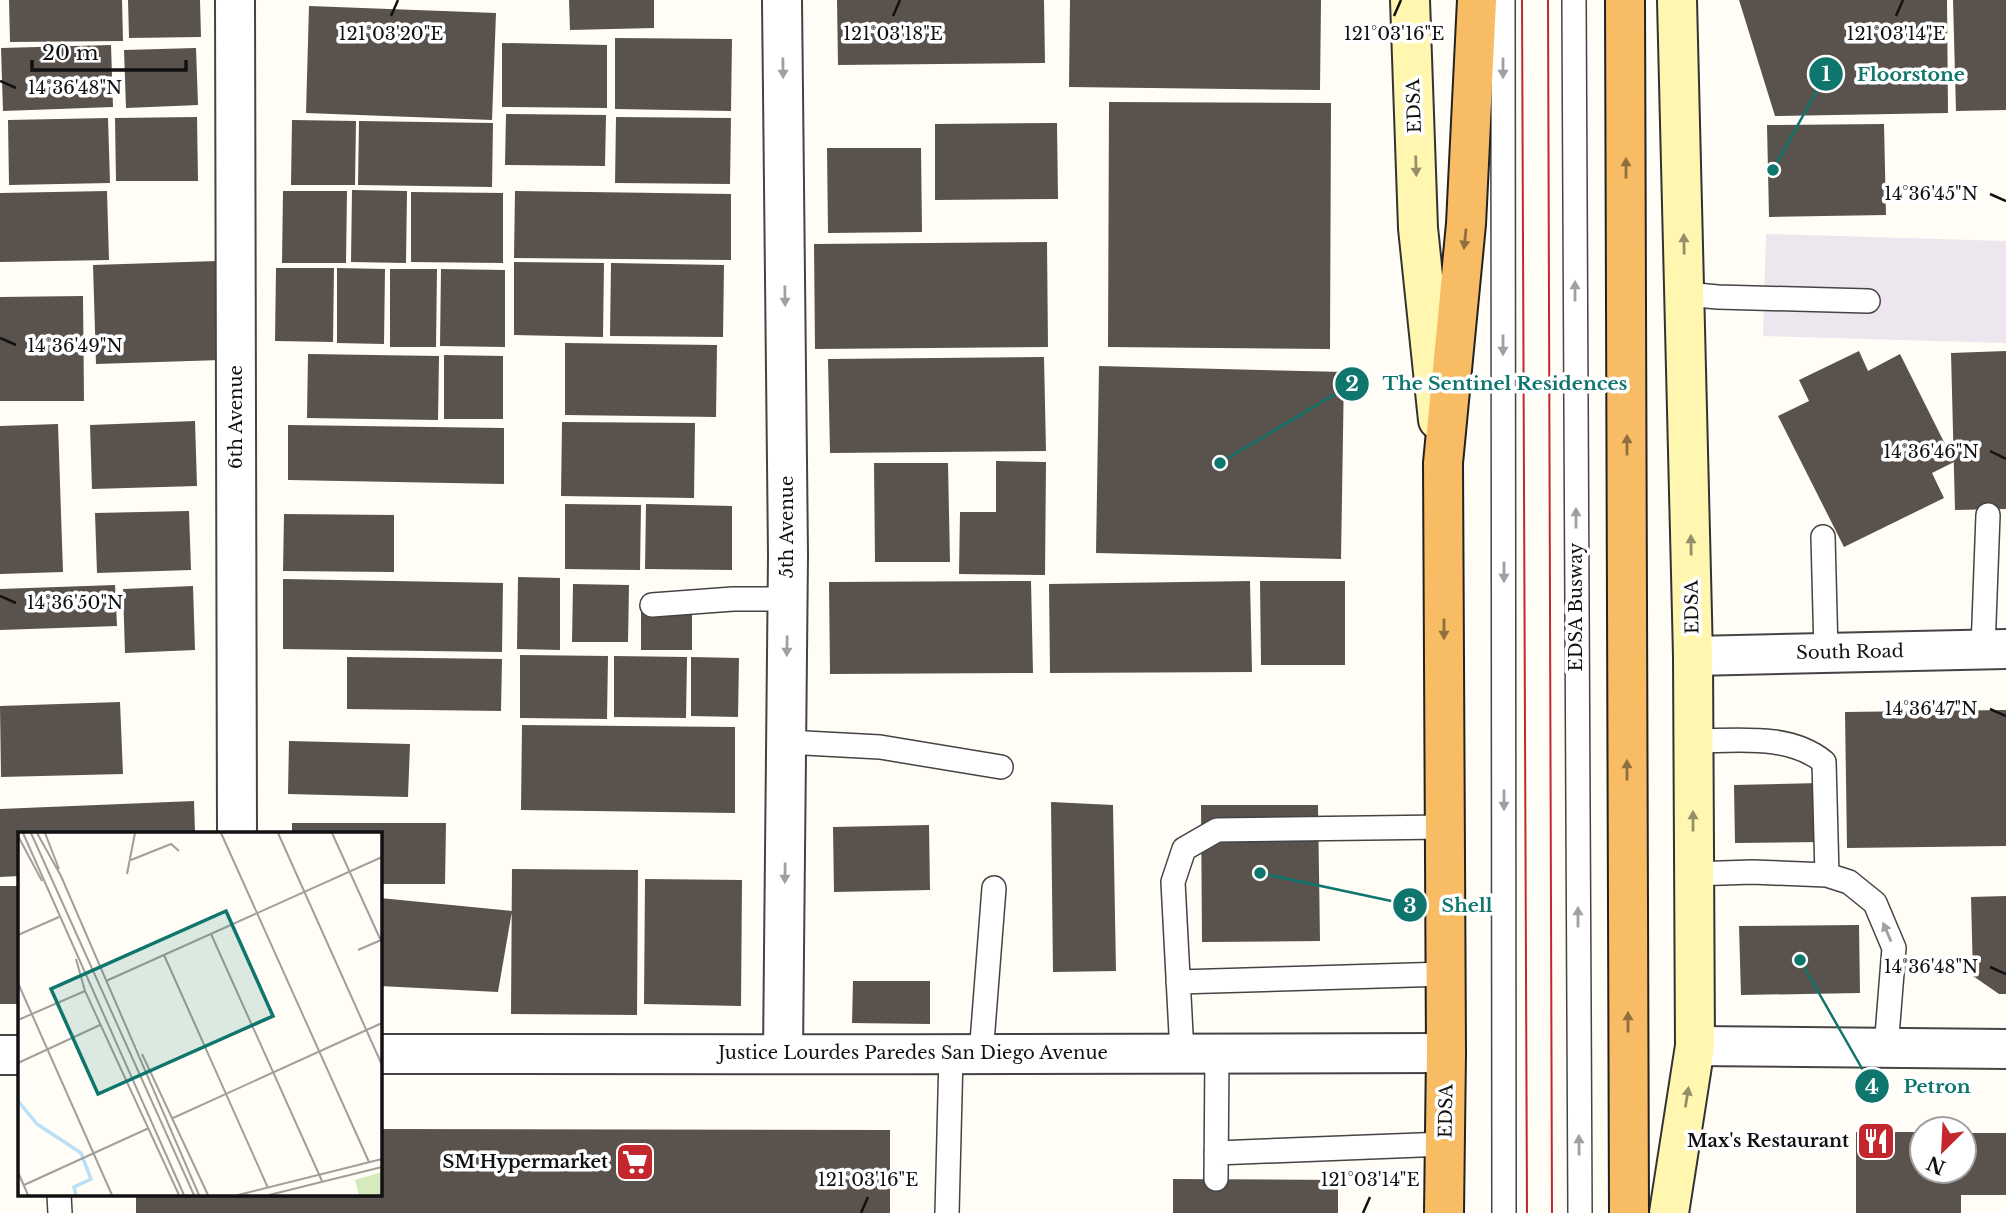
<svg xmlns="http://www.w3.org/2000/svg" width="2006" height="1213" font-family="'Libre Baskerville',serif">
<rect width="100%" height="100%" fill="#fffdf5"/>
<path fill="#eee6ef" d="M1766 234 2006 241V343L1763 336Z"/>
<path fill="#5a524d" d="M9 0H122L123 41 10 42Z
M128 0H200L201 37 129 38Z
M569 0H654V28L570 30Z
M837 0H1044L1045 63 838 65Z
M1070 0H1321L1320 90 1069 87Z
M1739 0H1947L1948 113 1775 116Z
M1953 0H2006V110L1956 111Z
M309 6 496 13 492 120 306 113Z
M615 38 732 39 731 111 615 109Z
M502 43 607 45V108L502 107Z
M111 45 113 107 3 111 1 48Z
M196 48 198 105 126 108 124 50Z
M1109 102 1331 103 1330 349 1108 347Z
M506 114 606 115 605 166 505 165Z
M197 117 198 181H116L115 118Z
M616 117 731 118 730 184 615 183Z
M108 118 110 183 9 185 8 120Z
M292 120 356 121 355 185H291Z
M359 121 493 123 492 187 358 185Z
M1057 123 1058 199 935 200V124Z
M1884 124 1886 215 1769 217 1767 125Z
M827 148H921L922 232 828 233Z
M352 190 407 191 406 263 351 262Z
M107 191 109 260 0 262V193Z
M283 191H347L346 263H282Z
M515 191 731 194V260L514 258Z
M411 192 503 193V263L411 262Z
M1047 242 1048 347 815 349 814 244Z
M217 261 221 360 96 364 93 265Z
M514 262 604 263 603 337 514 335Z
M611 263 724 265 723 337 610 336Z
M276 268H334L333 342 275 341Z
M337 268 385 269 384 344 337 343Z
M390 269H437L436 347H390Z
M441 269 505 270V347L440 346Z
M83 296 84 401H0V297Z
M565 343 717 345 716 417 565 415Z
M1859 351 1868 371 1900 354 1954 462 1932 473 1944 498 1844 547 1778 416 1809 401 1799 380Z
M2006 351V509L1955 510 1951 353Z
M308 354 439 356 438 420 307 418Z
M444 355 503 356V419H444Z
M1044 357 1046 451 830 453 828 359Z
M1099 366 1344 372 1341 559 1096 553Z
M195 421 197 486 92 489 90 425Z
M562 422 695 423 694 498 561 496Z
M58 424 63 572 0 574V426Z
M288 425 504 428V484L288 480Z
M996 461 1046 462 1045 575 959 574 960 512H996Z
M874 463H948L950 562H875Z
M565 504 641 505 640 570 565 569Z
M646 504 732 506V570L645 569Z
M189 511 191 570 97 573 95 513Z
M284 514 394 515V572L283 571Z
M518 577 560 578V650L517 649Z
M283 579 503 583 502 652 283 649Z
M1031 581 1033 673 830 674 829 582Z
M1250 581 1252 672 1050 673 1049 584Z
M1260 581H1345V665H1261Z
M573 584 629 585 628 642H572Z
M115 585 117 626 0 630V589Z
M193 586 195 650 125 653 123 589Z
M641 612H692V650H641Z
M520 655 608 656 607 719 520 718Z
M614 656 687 657 686 718 614 717Z
M347 657 502 659 501 711 347 709Z
M691 657 739 658 738 717 691 716Z
M120 702 123 774 1 777 0 706Z
M2006 710V846L1847 848 1845 712Z
M522 725 735 727V813L521 810Z
M289 741 410 744 408 797 288 794Z
M1820 783 1822 842 1735 843 1734 785Z
M194 801 195 833H19V876L0 877V809Z
M1051 802 1113 805 1116 971 1053 972Z
M1201 805H1318L1320 941 1202 942Z
M292 823H446L445 884H380V833H292Z
M929 825 930 890 834 892 833 827Z
M512 869 638 870 637 1015 511 1014Z
M645 879 742 880 741 1006 644 1004Z
M0 886H19V1004H0Z
M2006 896V994H1999L1973 976 1971 897Z
M380 898 512 911 498 992 380 986Z
M1859 925 1860 993 1741 995 1739 926Z
M853 981H930V1024L852 1023Z
M380 1129 890 1130V1213H136V1196H165V1194H380Z
M1856 1132H1922V1171H1964V1133H2006V1195H1961V1213H1856Z
M1173 1179 1338 1180V1213H1173Z"/>
<g fill="none" stroke-linecap="round" stroke-linejoin="round">
<defs>
<path id="service" d="M1503 0 1504 1213
M1574 0 1580 1213
M1685 294 1718 297 1868 301
M1823 537 1826 652
M652 605 733 599H788
M1983 649 1988 515
M1693 741C1736 741 1789 733 1824 762L1827 875
M786 742 880 747 1001 767
M1693 874 1752 872 1827 875 1849 882 1875 903 1894 948 1886 1048
M1178 982 1446 974
M1182 1053 1173 882 1184 849 1217 830 1445 827
M981 1055 994 888
M1216 1153 1445 1144
M1216 1179 1217 1054
M59 1194 60 1213
M947 1213 951 1056"/>
<path id="minor" d="M235 0 237 833
M782 0 788 555 783 1053
M1695 1046 2006 1049"/>
<path id="tertiary" d="M1693 656 2006 649
M380 1054C735 1054 1091 1055 1446 1053
M0 1055H19"/>
<path id="secondary" d="M1410 0 1418 228 1438 420
M1669 1213 1695 1046 1693 656 1677 0"/>
<path id="trunk" d="M1625 0 1629 1213
M1444 1213 1446 1053 1443 463 1466 224 1477 0"/>
</defs>
<use href="#service" stroke="#444" stroke-width="26"/>
<use href="#minor" stroke="#444" stroke-width="42"/>
<use href="#tertiary" stroke="#444" stroke-width="42"/>
<use href="#secondary" stroke="#333" stroke-width="42"/>
<use href="#trunk" stroke="#222" stroke-width="42"/>
<use href="#service" stroke="#fff" stroke-width="23"/>
<use href="#minor" stroke="#fff" stroke-width="38"/>
<use href="#tertiary" stroke="#fff" stroke-width="38"/>
<use href="#secondary" stroke="#fff6b0" stroke-width="38"/>
<use href="#trunk" stroke="#f7bc64" stroke-width="38"/>
<path stroke="#c4262e" stroke-width="2" d="M1522 0 1527 1213
M1548 0 1552 1213"/>
</g>
<defs><path id="oneway-solid" d="M-6-.8H1V-3.2L6.5 0L1 3.2V.8H-6Z" transform="scale(1.75)"/></defs>
<g fill="#a0a0a0">
<use href="#oneway-solid" transform="translate(783 68) rotate(89)"/>
<use href="#oneway-solid" transform="translate(1503 68) rotate(90)"/>
<use href="#oneway-solid" transform="translate(1575 291) rotate(-90)"/>
<use href="#oneway-solid" transform="translate(785 296) rotate(89)"/>
<use href="#oneway-solid" transform="translate(1503 345) rotate(90)"/>
<use href="#oneway-solid" transform="translate(1576 518) rotate(-90)"/>
<use href="#oneway-solid" transform="translate(1504 572) rotate(90)"/>
<use href="#oneway-solid" transform="translate(787 646) rotate(91)"/>
<use href="#oneway-solid" transform="translate(1504 800) rotate(90)"/>
<use href="#oneway-solid" transform="translate(785 873) rotate(91)"/>
<use href="#oneway-solid" transform="translate(1578 917) rotate(-90)"/>
<use href="#oneway-solid" transform="translate(1887 932) rotate(-113)"/>
<use href="#oneway-solid" transform="translate(1579 1145) rotate(-91)"/>
</g>
<g fill="#948f68">
<use href="#oneway-solid" transform="translate(1416 166) rotate(88)"/>
<use href="#oneway-solid" transform="translate(1684 244) rotate(-91)"/>
<use href="#oneway-solid" transform="translate(1691 545) rotate(-91)"/>
<use href="#oneway-solid" transform="translate(1693 821) rotate(-90)"/>
<use href="#oneway-solid" transform="translate(1687 1097) rotate(-81)"/>
</g>
<g fill="#906f3f">
<use href="#oneway-solid" transform="translate(1626 168) rotate(-90)"/>
<use href="#oneway-solid" transform="translate(1465 239) rotate(96)"/>
<use href="#oneway-solid" transform="translate(1627 445) rotate(-90)"/>
<use href="#oneway-solid" transform="translate(1444 629) rotate(90)"/>
<use href="#oneway-solid" transform="translate(1627 770) rotate(-90)"/>
<use href="#oneway-solid" transform="translate(1628 1022) rotate(-90)"/>
</g>
<path fill="none" stroke="#111" stroke-width="2.5" d="M391 16 398 0M893 16 900 0M1394 16 1401 0M1896 16 1903 0M0 81 16 88M1990 194 2006 201M0 338 16 345M1990 451 2006 459M0 596 16 603M1990 709 2006 716M1990 967 2006 974M861 1213 868 1197M1363 1213 1370 1197"/>
<defs>
<symbol id="restaurant-square" viewBox="-11 -11 22 22"><rect x="-9" y="-9" width="18" height="18" rx="4" fill="#c4262e" stroke="#fff"/><path d="M-5-6h1v4h1v-4h1v4h1v-4h1v5L-1.5 .5V6h-2V.5L-5-1ZM5-6V6H3V1.5H1.5Q1.5-4 5-6Z" fill="#fff"/></symbol>
<symbol id="supermarket-square" viewBox="-11 -11 22 22"><rect x="-9" y="-9" width="18" height="18" rx="4" fill="#c4262e" stroke="#fff"/><path d="M-6-5.5h2.5l.6 2H6L4.5 2H-2.5L-4.4-4H-6ZM-1.5 3.2a1.3 1.3 0 1 0 .1 0ZM3 3.2a1.3 1.3 0 1 0 .1 0Z" fill="#fff"/></symbol>
</defs>
<g fill-rule="evenodd">
<use href="#restaurant-square" x="1854" y="1119" width="44" height="44"/>
<use href="#supermarket-square" x="613" y="1140" width="44" height="44"/>
</g>
<g text-anchor="middle" stroke-width="7" stroke-linejoin="round" paint-order="stroke">
<g font-size="18" fill="#111" stroke="#fff">
<text transform="translate(1414 106) rotate(-92)" y="6">EDSA</text>
<text transform="translate(236 417) rotate(-90)" y="6">6th Avenue</text>
<text transform="translate(787 527) rotate(-90)" y="6">5th Avenue</text>
<text transform="translate(1576 607) rotate(-90)" y="6">EDSA Busway</text>
<text transform="translate(1692 607) rotate(-91)" y="6">EDSA</text>
<text transform="translate(1850 652) rotate(-1)" y="6">South Road</text>
<text x="913" y="1059">Justice Lourdes Paredes San Diego Avenue</text>
<text transform="translate(1446 1111) rotate(-89)" y="6">EDSA</text>
</g>
<g font-size="18" font-weight="bold" fill="#111" stroke="#fff" text-anchor="end">
<text x="1849" y="1147">Max's Restaurant</text>
<text x="608" y="1168">SM Hypermarket</text>
</g>
</g>
<g transform="translate(18 832)">
<rect width="364" height="364" fill="#fffdf5"/>
<path d="M364 340V363H341L337 348Z" fill="#d5ebbd"/>
<path fill="none" stroke="#b9e0f7" stroke-width="3.5" d="M0 269 19 292 63 321 73 347 56 355 58 363"/>
<path fill="none" stroke="#a09f9a" stroke-width="2" d="M5 1 166 363M13 1 176 363M19 1 43 44 181 363M27 1 41 37M203 1 351 330M260 1 364 233M314 1 364 111M0 4 24 49M113 28 153 12 161 19M109 42 117 1M193 102 304 349M0 103 41 85M340 118 363 108M146 123 250 356M58 127 67 159 161 363M88 149 364 25M0 151 94 363M0 188 67 159M124 222 190 363M0 231 82 193M155 286 364 191M0 340 10 363M6 353 131 296M220 363 364 327M251 363 364 335"/>
<path fill="#0f766e" fill-opacity="0.15" stroke="#0f766e" stroke-width="3.5" d="M208 79 255 184 80 262 33 157Z"/>
<rect width="364" height="364" fill="none" stroke="#111" stroke-width="3.5"/>
</g>
<g font-size="18" text-anchor="middle" fill="#111" stroke="#fff" stroke-width="7" stroke-linejoin="round" paint-order="stroke">
<text x="391" y="40">121°03'20"E</text>
<text x="893" y="40">121°03'18"E</text>
<text x="1394" y="40">121°03'16"E</text>
<text x="1896" y="40">121°03'14"E</text>
<text x="75" y="94">14°36'48"N</text>
<text x="1931" y="200">14°36'45"N</text>
<text x="75" y="352">14°36'49"N</text>
<text x="1931" y="458">14°36'46"N</text>
<text x="75" y="609">14°36'50"N</text>
<text x="1931" y="715">14°36'47"N</text>
<text x="1931" y="973">14°36'48"N</text>
<text x="868" y="1186">121°03'16"E</text>
<text x="1370" y="1186">121°03'14"E</text>
</g>
<path fill="none" stroke="#0f766e" stroke-width="2.5" d="M1773 170L1826 74M1220 463L1352 384M1260 873L1410 905M1800 960L1872 1086"/>
<g fill="#0f766e" stroke="#fff" stroke-width="2.5">
<circle cx="1773" cy="170" r="7"/>
<circle cx="1220" cy="463" r="7"/>
<circle cx="1260" cy="873" r="7"/>
<circle cx="1800" cy="960" r="7"/>
<circle cx="1826" cy="74" r="18"/>
<circle cx="1352" cy="384" r="18"/>
<circle cx="1410" cy="905" r="18"/>
<circle cx="1872" cy="1086" r="18"/>
</g>
<g font-size="21" text-anchor="middle" font-weight="bold" fill="#fff">
<text x="1826" y="81">1</text>
<text x="1352" y="391">2</text>
<text x="1410" y="913">3</text>
<text x="1872" y="1094">4</text>
</g>
<g font-size="19" text-anchor="middle" font-weight="bold" fill="#0f766e" stroke="#fff" stroke-width="7" stroke-linejoin="round" paint-order="stroke">
<text x="1911" y="81">Floorstone</text>
<text x="1505" y="390">The Sentinel Residences</text>
<text x="1467" y="912">Shell</text>
<text x="1937" y="1093">Petron</text>
</g>
<g transform="translate(1943 1150) rotate(204)"><circle r="33" fill="#ffffff" stroke="#a0a0a0" stroke-width="2"/>
<path d="M0-5L12 26L0 18L-12 26Z" fill="#c4262e"/>
<text y="-10" font-size="19" font-weight="bold" text-anchor="middle" fill="#111111">N</text>
</g>
<path d="M32 60v10h154v-10" fill="none" stroke="#111111" stroke-width="3.5"/>
<text x="42" y="60" font-size="21" fill="#111111" stroke="#ffffff" stroke-width="5" paint-order="stroke">20 m</text>
</svg>
